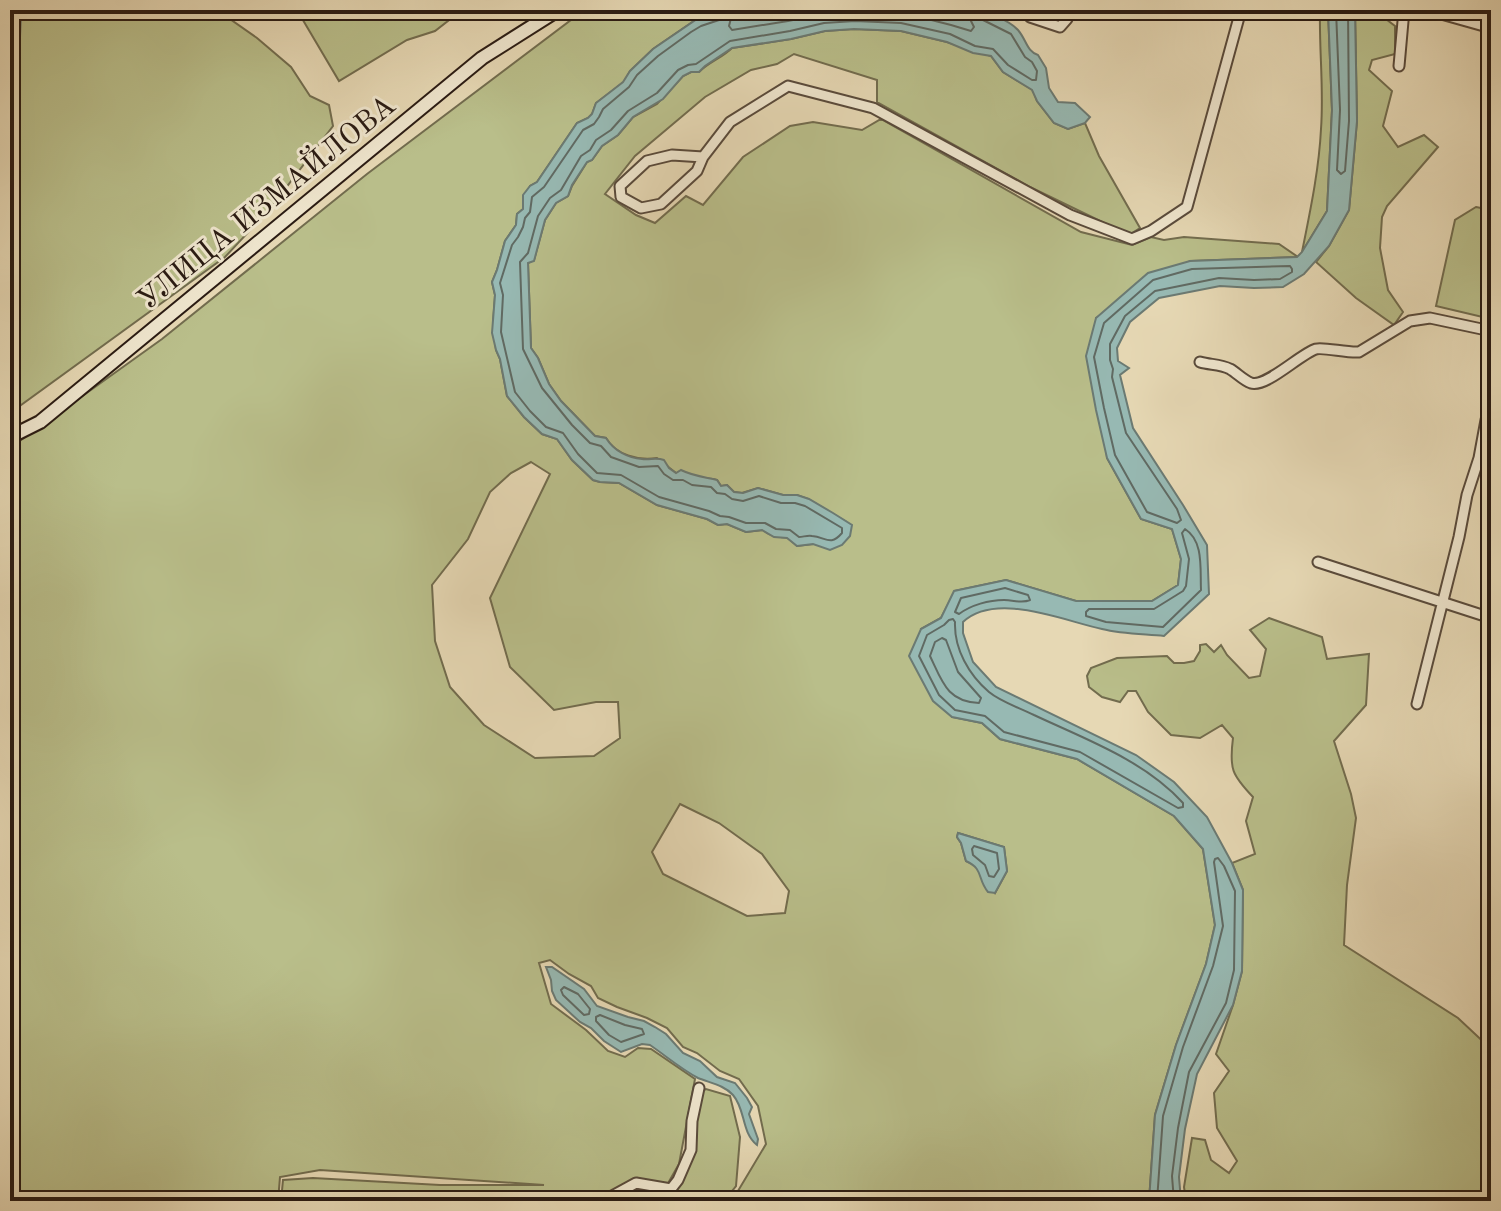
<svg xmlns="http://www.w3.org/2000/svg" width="1501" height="1211" font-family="'Old Standard TT',serif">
<rect width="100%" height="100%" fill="#e6d8b4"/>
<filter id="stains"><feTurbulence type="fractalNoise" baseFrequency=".0025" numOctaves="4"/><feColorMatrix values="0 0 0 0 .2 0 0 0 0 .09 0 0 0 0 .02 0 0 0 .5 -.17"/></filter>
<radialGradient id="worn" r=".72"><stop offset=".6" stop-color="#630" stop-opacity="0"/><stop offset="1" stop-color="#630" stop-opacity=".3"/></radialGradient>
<path fill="#b9be8a" stroke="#726c4e" stroke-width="2" fill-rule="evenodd" d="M10 10H217L257 38 291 67 310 96 329 105 333 126 269 210 225 257 10 413Z
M297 10H462L435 31 407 40 339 81Z
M603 10H722L717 14 697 19 653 49 630 71 624 82 596 103 592 114 588 118 577 123 537 182 530 186 523 209 517 214 516 225 505 241 497 270 492 282 495 295 493 323 496 350 500 359 507 396 524 417 542 434 557 439 572 460 593 480 600 482 619 483 657 505 707 519 718 525 727 524 746 532 763 530C770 536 777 538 787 537L797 546 813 544 845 521 808 499 797 495H783L758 488 742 493 734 492 727 485 721 486 717 480C709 478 700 478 693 477 685 475 687 473 676 473L657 458C638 461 616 455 606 438L595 436 561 401 549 384 538 358 531 348 528 263 534 260 545 220 556 203 568 196 572 186 587 162 592 160 602 146 618 135 633 117 657 104 683 76 691 72H699C709 62 722 58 732 48L791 39 825 31 854 29 901 31 947 42 991 56 1003 72 1033 90 1037 101 1054 123 1068 129 1085 123 1099 156 1140 228 1129 235 1030 187 877 102V80L794 54 777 64 751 70 705 97 635 156 605 194 636 215 655 223 686 196 703 205 743 157 790 126 813 122 862 130 881 119 1081 232 1132 245 1151 237 1164 240 1184 237 1279 244 1298 257 1190 261 1096 318 1107 458 1141 519 1172 529 1181 559 1178 585 1152 601H1076L1006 580 955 591 941 618 921 629 952 717 982 723 1000 739 1077 759 1174 816 1203 849 1215 925 1206 964 1176 1045 1155 1115 1149 1201H732L766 1144 758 1106 739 1079 720 1071 697 1053 683 1047 667 1028 647 1018 617 1007 598 998 591 986 569 974 550 960 539 963 551 1004 586 1030 608 1051 625 1057 638 1048 651 1049 695 1079 679 1164 667 1185 674 1191 681 1182 695 1153 697 1127 695 1112 700 1092 706 1089 730 1096 740 1137 736 1186 724 1201H281L283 1180 313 1178 440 1185H544L320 1170 280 1177 278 1201H10V448L162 339 367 174 575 17ZM531 462 550 474 490 598 510 667 554 710 596 702H618L620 738 594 756 535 758 484 725 450 687 435 641 432 585 468 539 490 492 511 473ZM680 804 719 823 762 854 789 891 785 913 747 916 663 874 652 852ZM958 833 1004 847 1007 871 995 893 975 865 966 861 961 843 957 837Z
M1320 10H1328L1332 110 1327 211 1302 252C1310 212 1319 170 1321 129 1324 89 1319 50 1320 10Z
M1355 10H1374L1395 26V54L1372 60 1369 70 1392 91 1383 126 1398 147 1424 135 1438 147 1387 206 1382 217 1380 248 1388 290 1403 312 1394 325 1356 298 1316 262 1329 246 1349 210 1357 121Z
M1476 207 1491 210V319L1436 306 1455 220Z
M1269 618 1322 637 1327 659 1369 654 1366 705 1334 741 1351 794 1356 818 1347 885 1344 945 1458 1018 1491 1049V1201H1186L1184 1187 1192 1138 1205 1140 1211 1160 1229 1173 1237 1161 1217 1128 1214 1093 1229 1071 1216 1054 1233 1005 1242 971 1243 890 1232 863 1255 854 1246 821 1253 797C1232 775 1229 769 1233 738L1222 725 1200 738 1171 735 1148 712 1136 691H1128L1120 702 1102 697 1089 687 1087 676 1091 668 1117 658 1167 656 1174 663H1184L1194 661 1200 651V645L1206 644 1214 652 1221 645 1227 655 1249 678 1260 676 1266 649 1250 630Z"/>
<path fill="#97b9b3" stroke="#6b7a73" stroke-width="2" d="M722 10H976C989 13 1009 20 1018 30 1026 39 1027 52 1038 55L1046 68 1049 88 1058 102 1075 103 1090 117 1085 123 1068 129 1054 123 1037 101 1032 90 1003 72 991 56 973 53 947 42 901 31 854 29 825 31 791 39 732 48 705 66 699 72H691L683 76 663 99 633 117 618 135 602 146 592 160 587 162 572 185 568 196 556 203 545 220 534 261 528 263 531 348 538 358 549 384 561 401 595 436 606 438C614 451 628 458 642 459 651 460 656 457 664 460L669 468 676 473 681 470C693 476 704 477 717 480L721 486 727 485 734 492 743 493 758 488 783 495H797L809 499 833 513 852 525 850 536 842 545 830 550 813 544 797 546 787 538 774 537 762 530 746 532 727 524 718 525 707 519 657 505 619 483 600 482 593 480 572 460 557 439 542 434 524 417 507 396 500 359 496 350 492 333 495 295 492 282 497 270 505 241 516 225 517 214 523 209V195L530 186 537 182 577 123 588 118 592 114 596 103 623 82 630 71 653 49 697 19 717 14Z
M1328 10H1355L1357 121 1349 210 1329 246 1304 274 1283 287 1254 288 1220 286 1159 298 1130 322 1117 348 1118 361 1129 368 1120 375 1133 428 1183 505 1207 545 1209 594 1164 636C1144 634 1122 634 1102 629 1064 621 996 591 963 622V633L973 662 996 687 1136 755 1174 782 1207 817 1232 863 1243 890 1242 971 1233 1005 1197 1074 1185 1129 1179 1177 1181 1201H1149L1155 1115 1176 1045 1206 964 1215 925 1203 849 1174 816 1077 759 1000 739 982 723 952 717 933 701 909 656 921 629 941 618 954 591 1006 580 1076 601H1152L1178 585 1181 559 1172 529 1141 519 1107 458 1096 410 1086 356 1096 318 1148 273 1190 261 1297 257 1302 252 1327 211 1332 110Z
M21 16 19 58 10 79 11 17Z
M958 833 1004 847 1007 871 995 893 988 892C977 879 984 869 966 861L961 843 957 837Z
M546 967H552L584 989 597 1006 628 1017 644 1021 655 1027 666 1034 683 1053 700 1061 717 1077 735 1083 747 1098 752 1107 749 1114 758 1139 757 1145C741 1132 746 1110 733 1095 724 1085 710 1083 698 1078 681 1069 666 1056 650 1045L642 1044 621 1052 604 1041 591 1028 580 1022 556 1000 552 991 551 980Z"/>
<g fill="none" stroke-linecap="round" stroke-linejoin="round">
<path stroke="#606a63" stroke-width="2" d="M723 10 722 15 719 20 701 26 691 32 658 56 637 75 629 87 603 109 599 117 594 124 583 130 544 187 532 197 530 212 525 218 523 227 518 237 512 245 500 283 503 295 501 332 515 392 530 411 546 427 563 433 578 454 597 473 621 475 659 497 709 511 720 516 729 517 746 523H765L776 529 790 530 799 537C803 537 808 535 812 536 826 537 830 547 842 533V528L805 506 795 503H781L759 496 743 501 732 499 725 494 717 493 711 487 692 485 683 480H673L664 474 658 466 639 467 611 457 601 446 590 443 572 425 542 388 523 349 520 262 528 253 538 216 550 198 561 190 581 156 590 150 596 140 611 130 628 111 657 93 678 70 688 65 696 64 730 41 790 31 824 23 855 21 901 23 950 34 975 46 993 49 1008 65 1032 80H1036L1037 71 1032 62 1025 57 1011 34 983 20 979 16V10
M733 10 729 26 732 30 788 21 823 14 855 11 904 13 951 25 971 31 974 27 969 17V10
M1336 10 1340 110 1337 170 1341 174 1345 171 1349 121 1348 10
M1290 266 1292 269V272L1280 279 1254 280 1219 278 1155 291 1125 316 1110 344V360L1113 369 1112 377 1126 433 1177 509 1181 520 1177 523 1147 512 1115 455 1104 408 1094 357 1104 323 1153 280 1192 269Z
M1185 529C1204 541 1200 569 1201 590L1163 627 1106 622 1086 616V612L1089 609H1154L1183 591 1186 586 1189 559 1182 533Z
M1005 588 1028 595 1030 600C1022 604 1014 600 1004 600 989 600 971 605 959 614L955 612 961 598Z
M949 620 953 619 955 622C954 649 969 675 989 692 1001 702 1020 708 1034 715 1085 739 1144 760 1183 803V807L1178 808 1080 752 1004 732 985 716 955 710 939 695 919 656 927 635 944 625Z
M942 638 946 640 958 672 981 698 979 703C947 702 942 681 930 656L935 642Z
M974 846 997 853 999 869 994 877 989 876 985 865 973 855 972 849Z
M564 987 578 994 590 1009 589 1014 584 1015 563 995 561 990Z
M600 1015 625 1025 642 1029 644 1034 621 1042 609 1035 596 1021V1017Z
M1157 1201 1163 1116 1183 1047 1213 966 1223 926 1214 862 1215 859 1218 858 1224 866 1235 891 1234 970 1226 1003 1189 1072 1178 1128 1172 1176 1174 1201"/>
<defs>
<path id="minor" d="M1025 10 1030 17 1060 27 1067 19 1069 10
M1427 10 1491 28
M1399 66 1404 10
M703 157 672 155 647 161 620 186 621 197 641 208 661 204 697 171 703 157 730 122 788 86 873 108 1070 215 1132 239 1151 231 1187 207 1241 10
M1200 362C1210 365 1220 364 1230 369 1237 373 1243 380 1251 383 1266 388 1300 354 1316 349 1324 347 1347 353 1359 352L1410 321 1430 318 1491 331
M1318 562 1491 618
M1417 704 1459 537 1467 495 1479 458 1486 420 1491 410
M603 1201 636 1183 671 1189 678 1180 691 1150 692 1121 699 1088"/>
<path id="secondary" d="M10 437 40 422 482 58 558 10"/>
</defs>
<use href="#minor" stroke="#594a3b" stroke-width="13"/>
<use href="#secondary" stroke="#2a1b13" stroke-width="16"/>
<use href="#minor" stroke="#efe6ce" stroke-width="9"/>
<use href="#secondary" stroke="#efe6ce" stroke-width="12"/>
</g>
<g text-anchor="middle" stroke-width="6" stroke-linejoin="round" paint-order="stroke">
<g font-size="30" fill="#2a1b13" stroke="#efe6ce">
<text transform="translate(266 202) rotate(-39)" y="10">УЛИЦА ИЗМАЙЛОВА</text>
</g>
</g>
<rect width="1501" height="1211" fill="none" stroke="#e6d8b4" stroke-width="40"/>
<rect x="12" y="12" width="1477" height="1187" fill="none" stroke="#2a1b13" stroke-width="4"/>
<rect x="20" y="20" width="1461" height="1171" fill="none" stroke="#2a1b13" stroke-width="2"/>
<rect width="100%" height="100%" filter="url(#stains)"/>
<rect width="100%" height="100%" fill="url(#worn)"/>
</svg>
